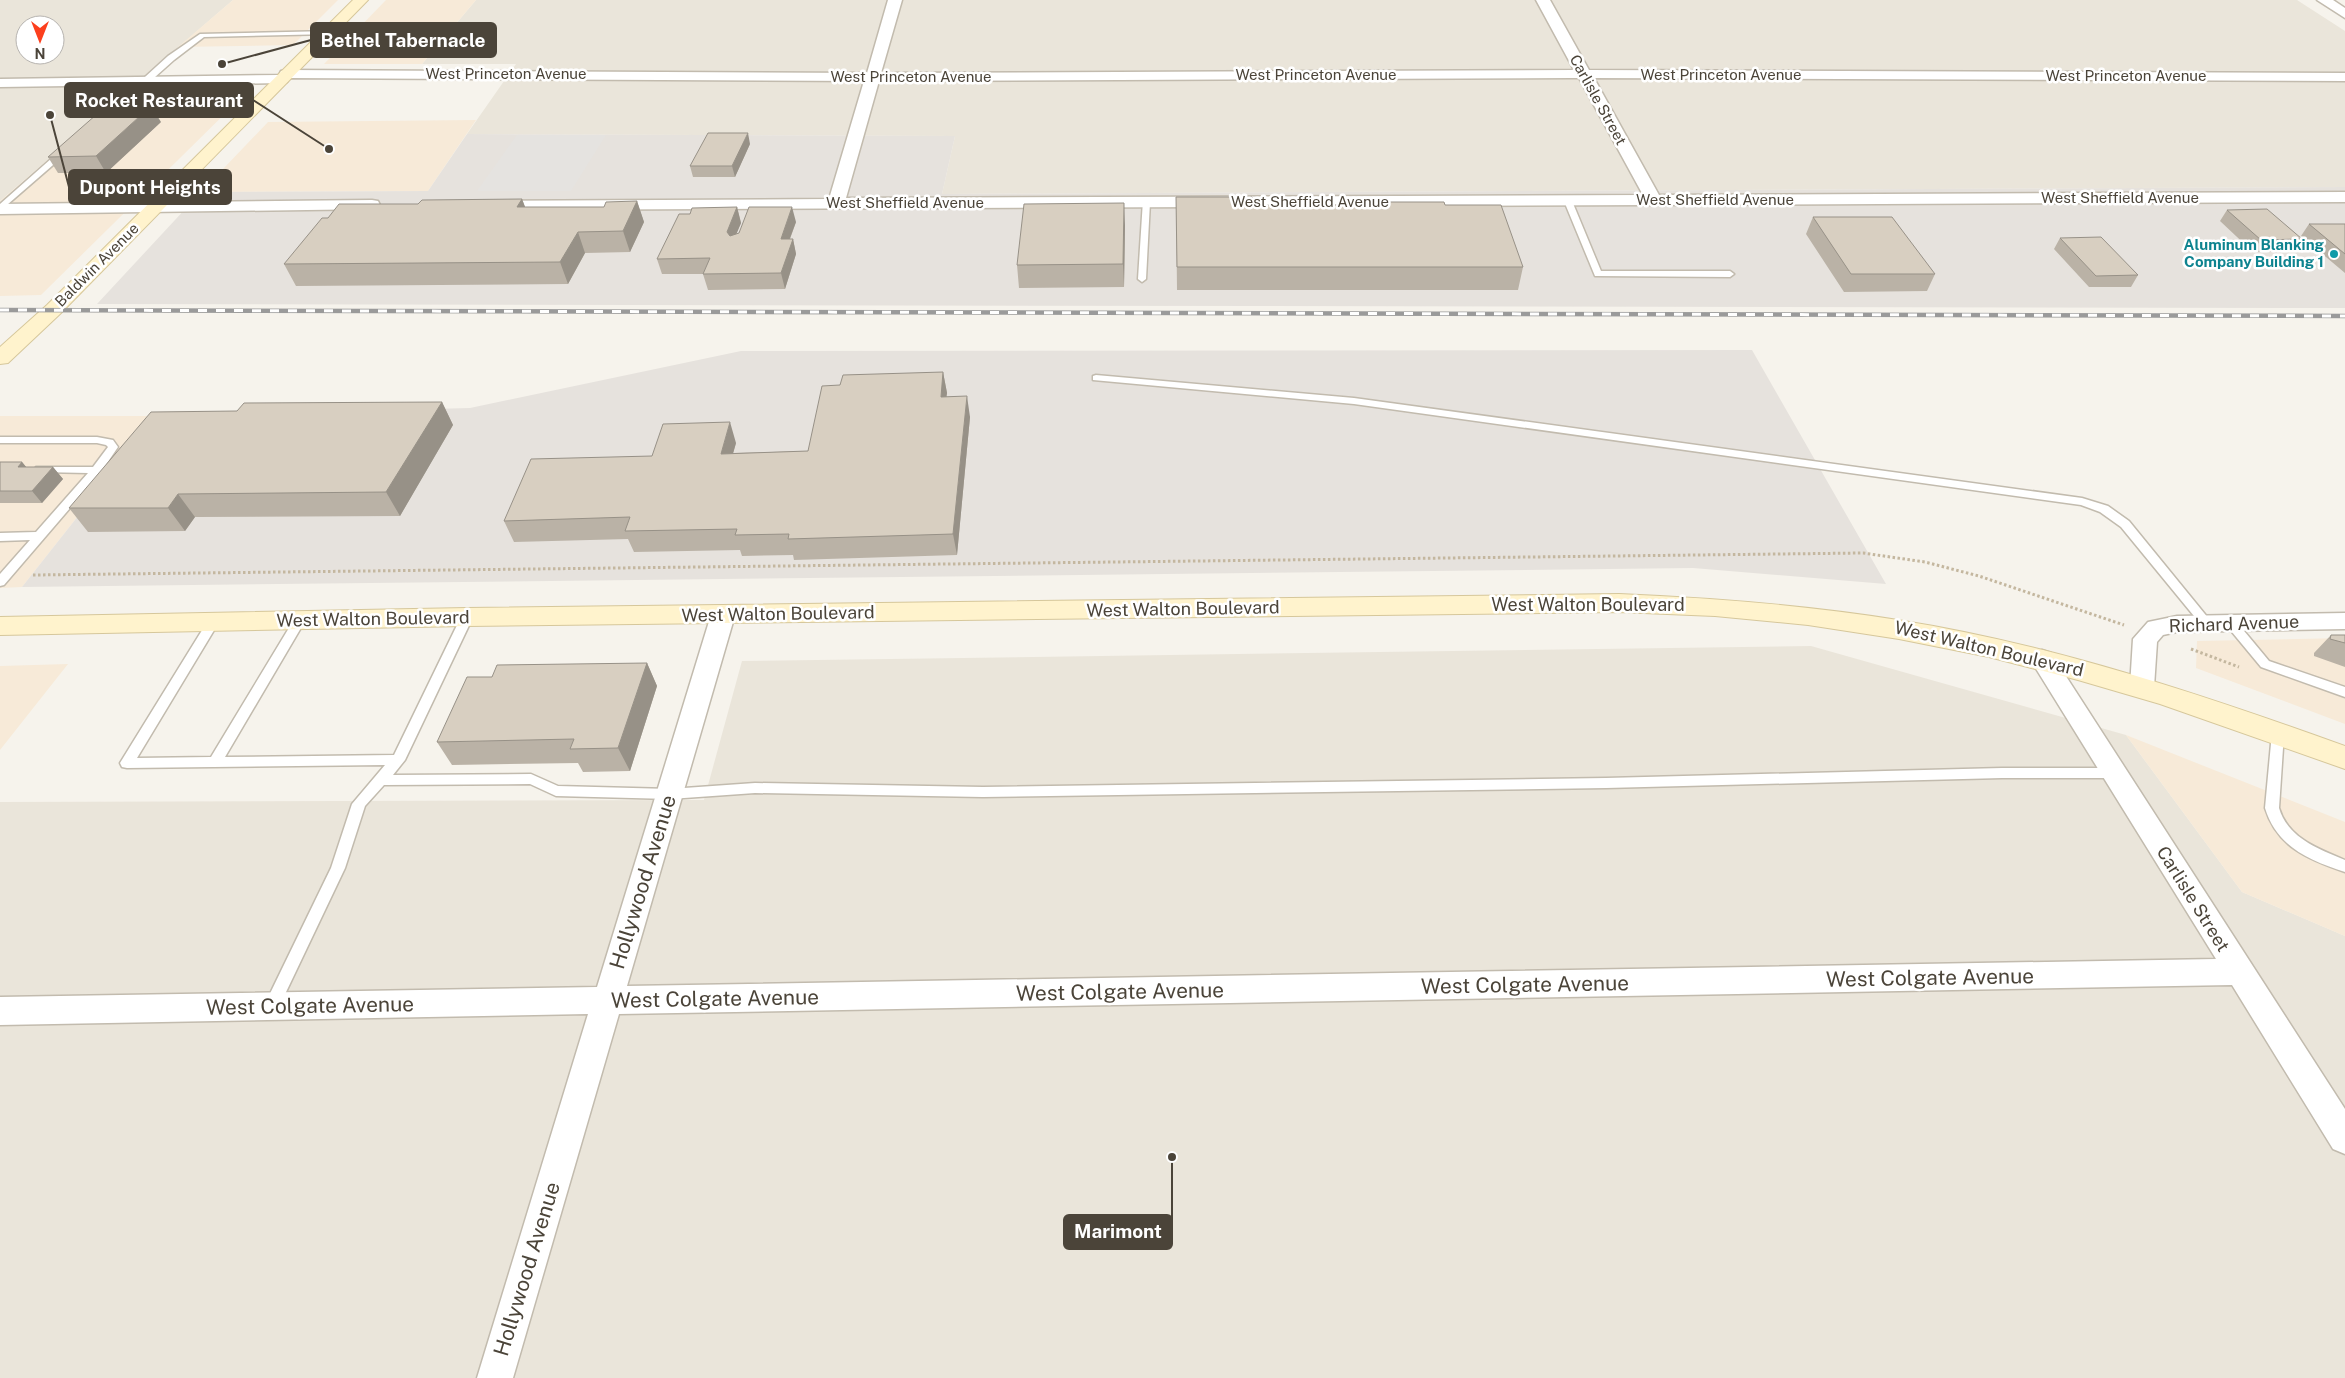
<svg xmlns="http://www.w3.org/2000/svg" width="2345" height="1378" font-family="'Public Sans',sans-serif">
<rect width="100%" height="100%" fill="#f6f3ec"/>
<path fill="#eae5da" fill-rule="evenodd" d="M0 0H233L0 201ZM25 25H55V55H25Z
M476 0H2297L2345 31V187L942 194 955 136 467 134 516 64H422Z
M1811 646 2126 735 2242 892 2345 936V1378H0V802L704 800 742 661Z"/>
<path fill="#f7ead8" d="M233 0H338L293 45 178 47Z
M386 0H476L422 64H324Z
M249 90 41 295 0 296V201L127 92Z
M476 120 428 191 201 192 268 122Z
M0 416H157L22 587 0 588Z
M2345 638V724L2196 668 2197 641Z
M68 664 0 750V666Z
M2126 735 2345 822V936L2242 892Z"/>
<path fill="#e6e2dd" d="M467 134 955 136 942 194 2345 187V308L97 304 201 192 428 191Z
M1752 350 1886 584 1693 568 22 587 157 416 470 408 741 351Z"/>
<path fill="#e5e3e0" d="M517 135H606L571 191H477Z"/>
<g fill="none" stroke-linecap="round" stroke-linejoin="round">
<defs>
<path id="lane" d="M330 31 332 32V34L204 37 174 60 107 120 100 118 168 56 200 34Z
M61 150 68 152 0 211V204Z
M1565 199 1572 201 1601 271H1730L1734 274 1730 277 1595 276 1564 201Z
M1143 200 1150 202 1146 279 1142 282 1138 279Z
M1096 375 1354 398 2082 498 2108 506 2129 521 2213 624 2207 628 2203 627 2121 527 2100 512 2081 505 1354 404 1093 380V376Z
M0 437H97L113 440 118 447 101 472 4 585 0 586V574L30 540 0 541V533L36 532 88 473 40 472 35 469 36 467H93L108 447 106 445 97 443H0Z
M467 613 473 617 405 760 393 775 531 774 558 786 670 789 755 783 983 787 1606 778 2002 768H2113L2118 769 2120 773 2118 777 2113 778H2002L1606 788 983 797 755 793 670 799 556 796 530 784 384 785 365 806 345 868 277 1011 272 1013 267 1011 264 1006 331 868 352 804 385 765 127 768 122 767 120 763 209 619 213 618 219 622 137 758 211 757 295 618 299 617 305 621 225 757 394 755 461 617Z
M2231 619 2235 620 2269 661 2345 687V697L2261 667 2227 626 2225 623Z
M2278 728 2283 730 2284 733 2279 808C2288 838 2318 849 2345 860V872C2309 860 2277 847 2265 808L2272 733 2273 730Z"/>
<path id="street" d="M888 0H902L881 73 1574 70 1536 0H1550L1589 70 2345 73V81L1594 78 1659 195 2345 192V202L490 210 484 209 482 205 484 201 829 199 864 81 289 78 287 82 282 83 0 87V79L279 75 281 71 286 70 867 73ZM1571 78H1579L1643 195 846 198 879 81Z
M2317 0H2333L2345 8V18Z
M372 200 378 201 380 205 378 209 0 214V204Z
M723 607 731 609 735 615 627 986 2216 959 2030 659 2033 653 2042 650 2051 653 2345 1109V1154L2333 1149 2232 985 619 1014 513 1378H477L588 1014 0 1025V997L597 987 711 615 715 609Z
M2345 613V629L2177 632 2163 635 2157 642 2154 687 2151 694 2142 696 2133 694 2130 687 2133 639 2148 622 2177 616Z"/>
<path id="secondary" d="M353 0H368L61 313 8 363 0 364V347L47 305Z
M1619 594C1713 598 1805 605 1898 620 2051 644 2200 694 2345 746V769L2160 704 2078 680 1989 657 1899 639 1808 625 1715 616 1619 612 467 626 0 635V617L467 608Z"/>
</defs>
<use href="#lane" stroke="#c2bbae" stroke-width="3"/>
<use href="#street" stroke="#c2bbae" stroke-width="3"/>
<use href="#secondary" stroke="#d6c79b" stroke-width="2"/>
<path stroke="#c4b79f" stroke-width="3" stroke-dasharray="2.5 2.5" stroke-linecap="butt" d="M33 575 1863 553 1925 562 1979 576 2124 625
M2191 649 2239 667"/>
<use href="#lane" fill="#fff" fill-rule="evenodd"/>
<use href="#street" fill="#fff" fill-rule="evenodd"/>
<use href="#secondary" fill="#fff3cd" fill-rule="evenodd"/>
<defs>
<path id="rail" d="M0 310 2345 316"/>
</defs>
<use href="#rail" stroke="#9a9a9a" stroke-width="4.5"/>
<use href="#rail" stroke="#fff" stroke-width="3" stroke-dasharray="9" stroke-linecap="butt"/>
</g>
<path fill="#bab2a6" d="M161 122 106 173H58L48 157Z
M750 144 735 177H693L690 166Z
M1176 197 1252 205H1350V202L1445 205 1523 267 1518 290H1177Z
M522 199 525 207H604L637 201 644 222 630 252 585 253 568 284 296 286 284 264 328 218 418 204Z
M737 207 741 223 736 234 796 222 790 239H793L796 254 785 289 708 290 703 274H662L657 259Z
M2227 210 2302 239 2294 251 2253 252 2220 221Z
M1813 217 1935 274 1927 291 1844 292 1806 234Z
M2309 224H2345V273L2301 236Z
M1125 225 1124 287 1019 288 1017 265Z
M2060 238 2138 275 2131 287H2089L2054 249Z
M943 372 947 393 946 396 970 417 957 555 794 560 793 555 742 556 740 550 634 552 628 539 514 542 504 521 652 456 736 443 733 453 808 451 840 385Z
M442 402 453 425 400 516 195 517 185 531 88 532 69 508 237 411Z
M0 462H22L26 467H53L63 479 42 503H0Z
M2331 635H2345V667L2314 656V653Z
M647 663 657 686 630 771 583 772 578 763 452 765 437 742 492 677Z"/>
<path fill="#979187" d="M151 106 161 122 106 173 96 156Z
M748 133 750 144 735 177 732 166Z
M522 199 530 220 517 207Z
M637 201 644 222 630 252 623 231Z
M1124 203 1125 225 1124 287 1123 264Z
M737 207 741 223 731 247 727 232Z
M792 207 796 222 784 254 781 239Z
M578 232 585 253 568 284 560 262Z
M793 239 796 254 785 289 781 273Z
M943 372 947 393 944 417 941 397Z
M967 396 970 417 957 555 953 534Z
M442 402 453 425 400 516 386 492Z
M730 422 736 443 727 475 721 454Z
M22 462 32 474 18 467Z
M53 467 63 479 42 503 32 491Z
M178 494 195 517 185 531 168 508Z
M647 663 657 686 630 771 618 748Z"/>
<path fill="#d8cfc1" stroke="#979187" d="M151 106 96 156 48 157 105 107Z
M708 133H748L732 166H690Z
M1176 197H1252V205H1351L1350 202H1444L1445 205H1501L1523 267H1177Z
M522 199 517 207H604L606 202 637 201 623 231 578 232 560 262 284 264 322 218H328L339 204H418L422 200Z
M1124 203 1123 264 1017 265 1024 204Z
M737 207 727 232 730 236 739 233 749 207H792L781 239H793L781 273 703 274 710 258 657 259 679 214H690L692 208Z
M2267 209 2302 239 2261 240 2227 210Z
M1813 217H1892L1935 274H1851Z
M2309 224H2345V254Z
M2101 237 2138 275 2096 276 2060 238Z
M943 372 941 397 967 396 953 534 788 539 789 534 735 535 737 529 625 531 630 517 504 521 531 459 652 456 663 424 730 422 721 454 808 451 822 386 840 385 843 375Z
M442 402 386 492 178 494 168 508H69L151 412 237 411 244 403Z
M0 462H22L18 467H53L32 491H0Z
M2331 635H2345V643L2330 639Z
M647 663 618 748 570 749 574 739 437 742 467 677H492L497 665Z"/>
<circle fill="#0f9aa8" stroke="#fff" stroke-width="2" cx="2334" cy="254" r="5"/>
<g text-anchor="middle" stroke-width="5" stroke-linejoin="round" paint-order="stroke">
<g font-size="15" fill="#4b4439" stroke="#fff">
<text x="506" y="79">West Princeton Avenue</text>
<text x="1316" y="80">West Princeton Avenue</text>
<text x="1721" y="80">West Princeton Avenue</text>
<text x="2126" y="81">West Princeton Avenue</text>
<text x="911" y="82">West Princeton Avenue</text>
<text transform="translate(1598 100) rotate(61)" y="5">Carlisle Street</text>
<text x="2120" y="203">West Sheffield Avenue</text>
<text x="1715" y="205">West Sheffield Avenue</text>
<text x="1310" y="207">West Sheffield Avenue</text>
<text x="905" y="208">West Sheffield Avenue</text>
<text transform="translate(97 265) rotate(-45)" y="5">Baldwin Avenue</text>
</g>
<g font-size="15" font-weight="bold" fill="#0d838f" stroke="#fff" text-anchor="end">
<text x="2324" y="250">Aluminum Blanking<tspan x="2324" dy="17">Company Building 1</tspan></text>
</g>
<g font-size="18" fill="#4b4439" stroke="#fff">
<text x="1588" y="611">West Walton Boulevard</text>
<text transform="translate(1183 609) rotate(-1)" y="6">West Walton Boulevard</text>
<text transform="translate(778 614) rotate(-1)" y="6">West Walton Boulevard</text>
<text transform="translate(373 619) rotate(-1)" y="6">West Walton Boulevard</text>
<text transform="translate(2234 624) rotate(-2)" y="6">Richard Avenue</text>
<text transform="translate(1989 649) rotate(13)" y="6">West Walton Boulevard</text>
<text transform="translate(2193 899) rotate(58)" y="6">Carlisle Street</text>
</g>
<g font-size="21" fill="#4b4439" stroke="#fff">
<text transform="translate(643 882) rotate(-73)" y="7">Hollywood Avenue</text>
<text transform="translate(1930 978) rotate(-1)" y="7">West Colgate Avenue</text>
<text transform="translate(1525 985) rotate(-1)" y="7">West Colgate Avenue</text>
<text transform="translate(1120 992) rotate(-1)" y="7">West Colgate Avenue</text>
<text transform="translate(715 999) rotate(-1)" y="7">West Colgate Avenue</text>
<text transform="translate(310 1006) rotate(-1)" y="7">West Colgate Avenue</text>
<text transform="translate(527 1269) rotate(-73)" y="7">Hollywood Avenue</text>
</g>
</g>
<path fill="none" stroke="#4b4439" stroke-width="2" d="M222 64L311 40M329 149L253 100M50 115L69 187M1172 1157L1172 1232"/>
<g fill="#4b4439" stroke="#fff" stroke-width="2">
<circle cx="222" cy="64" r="5"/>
<circle cx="329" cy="149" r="5"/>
<circle cx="50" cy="115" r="5"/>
<circle cx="1172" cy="1157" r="5"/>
</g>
<g fill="#4b4439" stroke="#4b4439" stroke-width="2">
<rect x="311" y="23" width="185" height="34" rx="5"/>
<rect x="65" y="83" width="188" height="34" rx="5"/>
<rect x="69" y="170" width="162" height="34" rx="5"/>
<rect x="1064" y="1215" width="108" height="34" rx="5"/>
</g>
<g font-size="19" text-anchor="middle" font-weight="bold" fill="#fff">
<text x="403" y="47">Bethel Tabernacle</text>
<text x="159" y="107">Rocket Restaurant</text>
<text x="150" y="194">Dupont Heights</text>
<text x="1118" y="1238">Marimont</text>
</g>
<g transform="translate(40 40) rotate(180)"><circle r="24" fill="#ffffff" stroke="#b7b4b0"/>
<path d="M0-4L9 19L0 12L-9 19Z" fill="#fc3f1d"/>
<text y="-8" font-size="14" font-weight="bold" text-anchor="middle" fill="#4b4439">N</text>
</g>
</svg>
